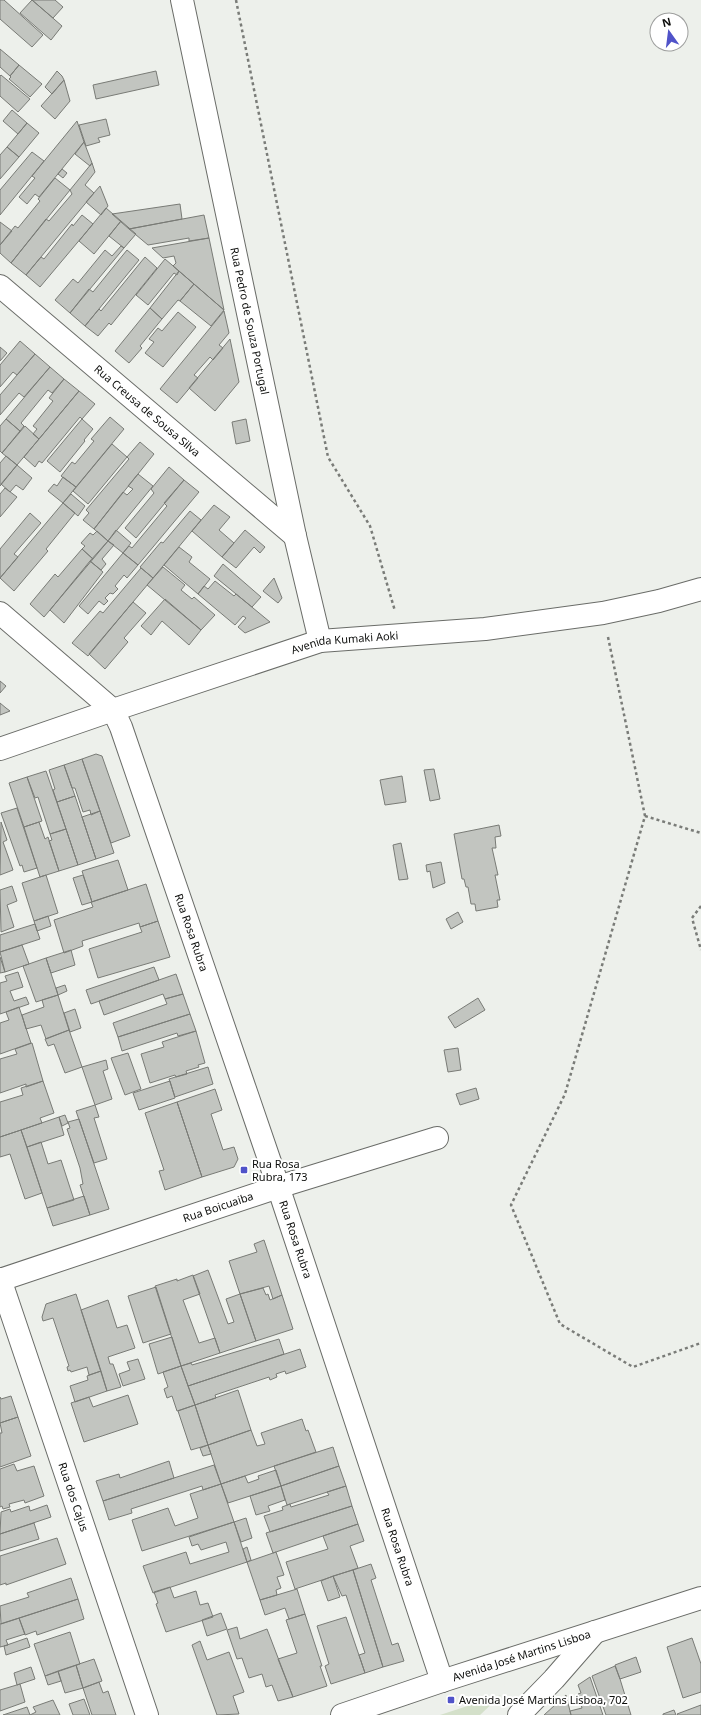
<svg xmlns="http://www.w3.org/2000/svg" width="701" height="1715" font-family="'Noto Sans',sans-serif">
<rect width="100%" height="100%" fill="#edf0eb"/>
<path fill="#d4e0ca" d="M501 1695 480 1715H440Z"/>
<path fill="#c2c5c0" stroke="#797b76" d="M0 0H4L43 35 32 47 0 19Z
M32 0 62 26 51 40 20 13Z
M32 0H55L63 7 53 18Z
M0 49 19 65 10 76 0 67Z
M19 65 42 84 30 97 9 79 11 77 10 76Z
M57 71 62 76 64 80 52 94 45 87Z
M156 71 159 85 96 99 93 85Z
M1 75 30 99 18 112 0 96V76Z
M64 80 70 101 55 119 41 106Z
M12 110 27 123 18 134 3 121Z
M106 119 110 135 98 138 100 142 86 146 79 125Z
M77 121 84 142 39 197 35 194 27 204 19 197 35 178 32 176Z
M27 123 39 133 19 157 7 147Z
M84 142 92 163 90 166 75 154Z
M7 147 19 157 0 179V155Z
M32 152 44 161 0 215V190Z
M92 163 95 172 85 185 94 193 26 275 11 263 46 219 49 221 72 194 70 190Z
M62 169 67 173 63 178 58 174Z
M55 178 70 190 11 263 0 253V245L15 226 18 228 40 201 38 199Z
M100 186 108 206 101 215 86 202Z
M180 204 182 219 129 229 112 214Z
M106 208 121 221 94 254 79 241Z
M82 215 93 224 40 287 26 275 41 257 44 259 72 224 73 226Z
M204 215 209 238 189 241V238L148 245 129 229Z
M121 221 136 234 124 248 109 236Z
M0 222 12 231 0 245Z
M209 238 224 310 173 266 176 263 174 256 163 258 152 248Z
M121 246 124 248 70 313 55 300 73 279 78 283 105 250 112 256Z
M127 250 139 260 85 326 70 313 89 289 93 292Z
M145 257 157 268 111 325 109 323 98 336 85 326 99 309 101 311Z
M165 259 179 271 177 275 174 273 148 305 136 295Z
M179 271 194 284 180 301 178 300 162 319 150 308Z
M194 284 224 310 211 326 180 301Z
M150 308 162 319 140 346 142 348 129 363 115 351Z
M224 311 229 333 219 345 223 348 213 360 210 357 194 375 198 378 177 403 160 389Z
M178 312 196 327 163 367 145 353 154 342 149 339 158 328 162 331Z
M230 339 239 382 215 411 189 388Z
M20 341 35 354 17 375 13 372 0 387V365Z
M0 347 7 353 0 361Z
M35 354 50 367 24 397 19 393 0 415V395Z
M50 367 64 379 52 393 48 390 21 423 24 426 20 431 6 419Z
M64 379 79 391 39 439 33 434 37 429 33 426 53 401 49 398Z
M79 391 95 404 82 419 80 417 42 463 39 461 35 467 24 457Z
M110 417 124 429 76 487 61 476 72 462 75 464 94 441 91 439Z
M6 419 20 431 2 453 0 451V426Z
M82 419 93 429 84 440 85 441 60 472 47 461Z
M246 419 250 441 236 444 232 422Z
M25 426 39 439 17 465 2 453Z
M140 442 154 454 94 529 83 520 89 513 86 510 129 459 127 457Z
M112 444 127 457 88 504 73 491Z
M6 456 17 465 0 486V463Z
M17 465 32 478 23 490 16 485 10 492 1 484Z
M169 467 184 480 136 538 125 528 154 493 151 489Z
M138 474 153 486 108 541 94 529 123 492 127 495 133 489 128 486Z
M63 477 76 487 63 503 48 491 54 484 57 486Z
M184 480 199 492 138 565 123 553 129 546 132 548 167 506 164 503Z
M5 488 17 497 0 517V494Z
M71 494 85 506 78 516 63 503Z
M63 503 75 513 46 549 48 551 14 591 0 578Z
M214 505 230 517 219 530 234 543 222 557 192 531Z
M190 511 201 520 153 578 140 567 161 542 163 543Z
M30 513 41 523 14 554 18 557 0 578V549Z
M116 530 131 543 123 553 108 541Z
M245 530 265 547 260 553 254 547 236 568 222 557Z
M97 531 108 541 93 559 82 549 85 546 81 543 90 533 93 535Z
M108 541 114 545 102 559 106 564 101 570 90 561Z
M179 547 192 557 189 562 210 579 198 594 164 565Z
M82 549 93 559 44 617 30 604 55 574 58 577Z
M123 553 138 565 127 578 124 575 115 586 118 589 113 594 110 593 105 598 108 601 104 605 99 601 88 614 79 606Z
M90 561 103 572 64 623 50 610Z
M223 564 261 597 252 607 214 576Z
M163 567 185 585 181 590 192 599 194 597 215 615 201 630 147 585Z
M141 568 153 578 88 656 72 643 100 611 103 613Z
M274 578 282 598 278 603 263 591Z
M215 581 234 596 236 594 270 622 245 633 238 627 246 618 243 616 235 625 198 594 204 586 208 589Z
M165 599 201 630 189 645 162 621 151 635 141 626Z
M133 602 146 613 124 638 128 642 105 669 89 654Z
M0 681 6 686 0 693Z
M0 703 6 708 10 711 0 715Z
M96 754 102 756 130 836 111 843 82 759Z
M82 759 100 811 91 815 90 810 83 812 75 788H72L64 765Z
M64 765 75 796 57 802 53 790 55 789 49 770Z
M434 769 440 799 430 801 424 770Z
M46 771 66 829 50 834 38 797 35 798 27 777Z
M402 776 406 802 385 805 380 780Z
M27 777 42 821 24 827 9 783Z
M75 796 96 859 78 865 57 802Z
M17 808 37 868 24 872 22 865 20 866 1 813Z
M100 811 114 853 96 859 82 817Z
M1 822 7 840 3 842 13 870 0 875Z
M39 822 45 839 48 837 59 871 40 877 24 827Z
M499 825 501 836 495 837 496 848H492L498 875H495L500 900H497L498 907 476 911 475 904H471L468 887H466L464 879H462L454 834Z
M66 829 78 865 59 871 49 841 52 840 50 834Z
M401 843 408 879 399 880 393 845Z
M118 860 128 890 92 902 82 871Z
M441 862 445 883 433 888 430 871 427 872 426 865Z
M46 875 58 913 34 921 22 883Z
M83 875 92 902 82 905 73 878Z
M146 884 158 921 140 927 139 923 82 941 83 946 64 953 54 920 93 907 91 902Z
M12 886 17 901 7 905 14 927 1 932 0 890Z
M458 912 463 922 451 929 446 919Z
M48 916 51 926 37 931 34 921Z
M158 921 170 957 98 978 89 949 142 932 140 927Z
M35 924 40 939 0 952V935Z
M22 945 29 964 5 972 0 952Z
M71 950 75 965 51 973 46 958Z
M0 957 5 972 0 973Z
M46 958 58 995 36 1002 23 966Z
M154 967 159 980 91 1004 86 990Z
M18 972 23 987 10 991 14 1001 26 997 29 1004 0 1014V983L7 981 5 976Z
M176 974 183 994 165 999 163 994 104 1015 99 1001Z
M65 985 67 991 58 995 56 988Z
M183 994 190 1014 118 1037 113 1023 167 1004 165 999Z
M58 995 69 1030 46 1039 41 1025 26 1029 22 1015 44 1007 42 1000Z
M478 998 485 1010 455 1028 448 1017Z
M19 1007 31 1043 0 1054V1023L9 1020 6 1012Z
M75 1009 81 1028 70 1032 64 1013Z
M190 1014 196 1031 178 1036 177 1033 122 1051 118 1037Z
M69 1030 82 1067 65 1073 54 1044 48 1046 45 1039Z
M196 1031 205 1063 198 1065 199 1067 186 1071 187 1074 176 1077 175 1075 150 1083 141 1054 164 1047 162 1042Z
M32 1043 43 1081 26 1087V1084L0 1093V1059L17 1054 15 1049Z
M458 1048 461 1070 448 1072 444 1050Z
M128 1053 141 1089 125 1095 111 1058Z
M106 1060 108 1069 103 1071 112 1099 95 1105 82 1067Z
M208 1067 213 1084 175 1097 169 1079Z
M43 1081 54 1113 40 1118 42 1123 0 1137V1102L23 1095 21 1088Z
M170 1081 175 1098 139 1110 133 1093Z
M476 1088 479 1099 460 1105 456 1094Z
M215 1089 222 1110 211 1114 223 1150 234 1147 238 1159 234 1167 202 1177 177 1102Z
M177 1102 202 1177 165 1190 159 1171 164 1170 145 1113Z
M95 1105 99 1117 94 1118 107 1159 94 1163 76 1111Z
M65 1115 68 1123 62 1126 59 1117Z
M59 1117 64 1135 27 1147 21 1130Z
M79 1119 109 1209 90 1215 80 1185 83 1184 80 1168 67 1129 70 1128 68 1122Z
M21 1130 42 1193 25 1199 10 1154 0 1157V1137Z
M41 1142 48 1164 61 1160 74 1200 47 1208 27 1147Z
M84 1196 90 1215 53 1226 47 1208Z
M264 1240 282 1295 273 1299 269 1286 240 1294 229 1261 257 1252 254 1244Z
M208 1270 228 1324 234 1322 226 1299 240 1294 256 1341 220 1353 193 1276Z
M193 1275 200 1294 183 1300 199 1343 215 1338 220 1353 181 1366 155 1286 177 1279V1281Z
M156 1287 171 1334 143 1343 128 1296Z
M263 1288 266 1295 268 1294 270 1300 282 1295 293 1329 256 1341 240 1294Z
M76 1294 101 1371 89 1375 87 1367 71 1372 70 1370 68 1371 67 1367 69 1366 53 1318 43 1321 42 1317 46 1304Z
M108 1300 117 1328 127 1325 135 1348 108 1357 110 1364H113L121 1387 107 1391 81 1310Z
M172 1337 181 1366 158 1374 149 1344Z
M279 1339 284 1354 188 1386 181 1366 191 1363 192 1365Z
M300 1349 306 1367 286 1374 285 1371 276 1374 277 1377 270 1380 269 1377 215 1395 216 1398 195 1405 188 1386Z
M138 1359 145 1379 123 1386 119 1374 130 1370 127 1362Z
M181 1366 195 1405 177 1411 172 1396 167 1398 164 1389 168 1387 163 1372Z
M101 1371 107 1391 75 1402 70 1386 88 1380 87 1376Z
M238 1390 251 1430 208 1445 195 1405Z
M128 1395 138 1424 84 1442 71 1403 89 1397 93 1407Z
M11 1396 18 1417 0 1423V1397L1 1399Z
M195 1405 208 1445 191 1450 178 1411Z
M18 1417 31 1456 0 1467V1433H2L0 1423Z
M302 1419 306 1431 308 1430 316 1452 221 1484 208 1445 251 1430 257 1446 265 1444 261 1433Z
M208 1445 211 1454 203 1456 200 1448Z
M333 1447 339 1466 281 1486 274 1466Z
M169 1461 174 1478 103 1501 96 1481 119 1474 120 1478Z
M14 1464 17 1471 34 1466 44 1496 25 1503 24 1500 9 1504 10 1507 3 1509 2 1506 0 1507V1469Z
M214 1465 221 1484 203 1490 202 1486 131 1509 132 1513 109 1520 103 1501Z
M339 1466 346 1486 287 1505 281 1486Z
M276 1470 281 1486 228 1503 221 1484 245 1476 248 1483 259 1479 258 1476Z
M221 1484 234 1522 142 1551 132 1520 168 1508 175 1526 198 1518 190 1494Z
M281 1486 285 1500 268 1506 270 1511 256 1515 250 1496Z
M346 1486 352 1506 270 1532 264 1516 283 1510 282 1507 290 1504 291 1507 329 1495 327 1492Z
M47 1505 51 1517 0 1534 1 1512 10 1509 11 1512 29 1506 30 1511Z
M352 1506 358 1524 273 1553 266 1533Z
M246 1518 252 1538 241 1542 234 1522Z
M234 1522 247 1562 153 1593 143 1566 186 1552 190 1564 229 1552 226 1542 201 1550 198 1544 192 1546 189 1537Z
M34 1523 39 1539 0 1551V1534Z
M358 1524 364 1541 350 1546 358 1568 295 1589 286 1562 328 1549 323 1536Z
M57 1538 66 1564 6 1585V1583L0 1585V1556Z
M247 1547 251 1560 247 1562 243 1549Z
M276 1552 284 1575 277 1577 281 1588 276 1590 277 1595 260 1600 247 1562Z
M371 1564 376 1578 371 1580 392 1645 398 1643 404 1661 383 1667 353 1570Z
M353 1570 383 1667 365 1673 359 1655 365 1653 346 1595 342 1596 333 1576Z
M333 1576 340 1597 328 1601 321 1581Z
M71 1578 78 1599 1 1624 0 1606 29 1597 27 1593Z
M170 1587 174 1598 196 1591 200 1605 208 1603 213 1617 166 1632 156 1604 158 1603 154 1592Z
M297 1589 305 1614 289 1619 285 1608 265 1615 260 1600Z
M78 1599 84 1619 37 1635 36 1631 25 1635 19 1618Z
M221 1613 227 1629 207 1636 202 1620Z
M305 1614 322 1666H320L327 1686 293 1697 278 1659 297 1653 286 1620Z
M346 1617 365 1673 331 1684 325 1666 329 1664 317 1626Z
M19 1618 25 1634 6 1640 8 1645 0 1647V1624Z
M237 1627 240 1639 267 1629 293 1697 278 1701 272 1685 266 1687 262 1674 249 1678 242 1658 237 1659 227 1630Z
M70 1632 80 1664 45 1676 34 1644Z
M27 1638 30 1647 6 1655 4 1646Z
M692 1638 701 1664V1692L683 1698 667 1647Z
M200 1641 207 1660 229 1652 244 1692 233 1696 239 1714 217 1715 192 1645Z
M636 1657 641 1672 620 1679 615 1665Z
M94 1659 102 1681 83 1688 76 1665Z
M76 1665 83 1688 65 1693 58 1671Z
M615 1666 620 1679 631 1715H606L592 1676Z
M31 1667 35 1679 17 1685 14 1673Z
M58 1671 61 1681 48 1685 45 1676Z
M590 1677 603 1715H571L570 1711 582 1708 578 1694 581 1693 578 1685Z
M99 1682 103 1693 108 1691 116 1715H92L83 1688Z
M20 1684 25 1702 0 1711V1690Z
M566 1695 571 1715H544Z
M84 1699 90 1715H73L69 1704Z
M53 1700 60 1715H30L36 1712 33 1707Z
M701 1705V1715H678L677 1714Z
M27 1707 30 1715H3Z
M674 1710 676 1715H663V1714Z"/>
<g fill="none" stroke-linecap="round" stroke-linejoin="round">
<defs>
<g id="minor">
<path id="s1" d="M182 0 295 536 320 641"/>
<path id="s2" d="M0 286 295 536"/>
<path id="s3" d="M0 613 113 710 121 727 270 1162 442 1681"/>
<path id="s4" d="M0 749 113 710 320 641 485 629 603 613 659 601 701 589"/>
<path id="s5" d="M0 1279 147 1715"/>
<path id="s6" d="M0 1280 278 1187 437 1138"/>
<path id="s7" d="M342 1715 442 1681 701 1598"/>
<path d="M519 1715 554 1679 595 1632"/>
</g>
</defs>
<use href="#minor" stroke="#6a6c68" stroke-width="24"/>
<path stroke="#7a7c78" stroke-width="2.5" stroke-dasharray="3 3" stroke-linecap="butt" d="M236 0 328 457 370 526 395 611
M608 637 645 816 565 1094 511 1205 560 1324 633 1367 701 1343
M645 816 701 833
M701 906 692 918 701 950"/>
<use href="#minor" stroke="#fff" stroke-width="22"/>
</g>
<g fill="#5053c9" stroke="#fff" stroke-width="1.5">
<rect x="240" y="1166" width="8" height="8" rx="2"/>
<rect x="447" y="1696" width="8" height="8" rx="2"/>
</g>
<g text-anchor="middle" stroke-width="4" stroke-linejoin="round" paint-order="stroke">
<g font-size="11" fill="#0d0e0c" stroke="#fff">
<text dy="4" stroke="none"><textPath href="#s1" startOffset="328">Rua Pedro de Souza Portugal</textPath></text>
<text dy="4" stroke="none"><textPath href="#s2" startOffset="193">Rua Creusa de Sousa Silva</textPath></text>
<text dy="4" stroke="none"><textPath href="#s4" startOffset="362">Avenida Kumaki Aoki</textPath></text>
<text dy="4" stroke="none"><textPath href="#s3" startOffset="385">Rua Rosa Rubra</textPath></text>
<text dy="4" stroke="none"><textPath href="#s6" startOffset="230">Rua Boicuaiba</textPath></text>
<text dy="4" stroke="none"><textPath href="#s3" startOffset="709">Rua Rosa Rubra</textPath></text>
<text dy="4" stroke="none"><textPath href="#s5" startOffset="230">Rua dos Cajus</textPath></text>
<text dy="4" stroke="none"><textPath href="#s3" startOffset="1033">Rua Rosa Rubra</textPath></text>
<text dy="4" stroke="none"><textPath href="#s7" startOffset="189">Avenida José Martins Lisboa</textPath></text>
</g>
<g font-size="11" fill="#0d0e0c" stroke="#fff" text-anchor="start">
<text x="252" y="1168">Rua Rosa<tspan x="252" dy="13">Rubra, 173</tspan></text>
<text x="459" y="1704">Avenida José Martins Lisboa, 702</text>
</g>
</g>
<g transform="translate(669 32) rotate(346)"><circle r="19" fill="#ffffff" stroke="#9e9f9e"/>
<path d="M0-3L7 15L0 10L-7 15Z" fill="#5053c9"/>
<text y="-6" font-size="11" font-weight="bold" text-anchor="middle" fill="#0d0e0c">N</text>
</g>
</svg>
